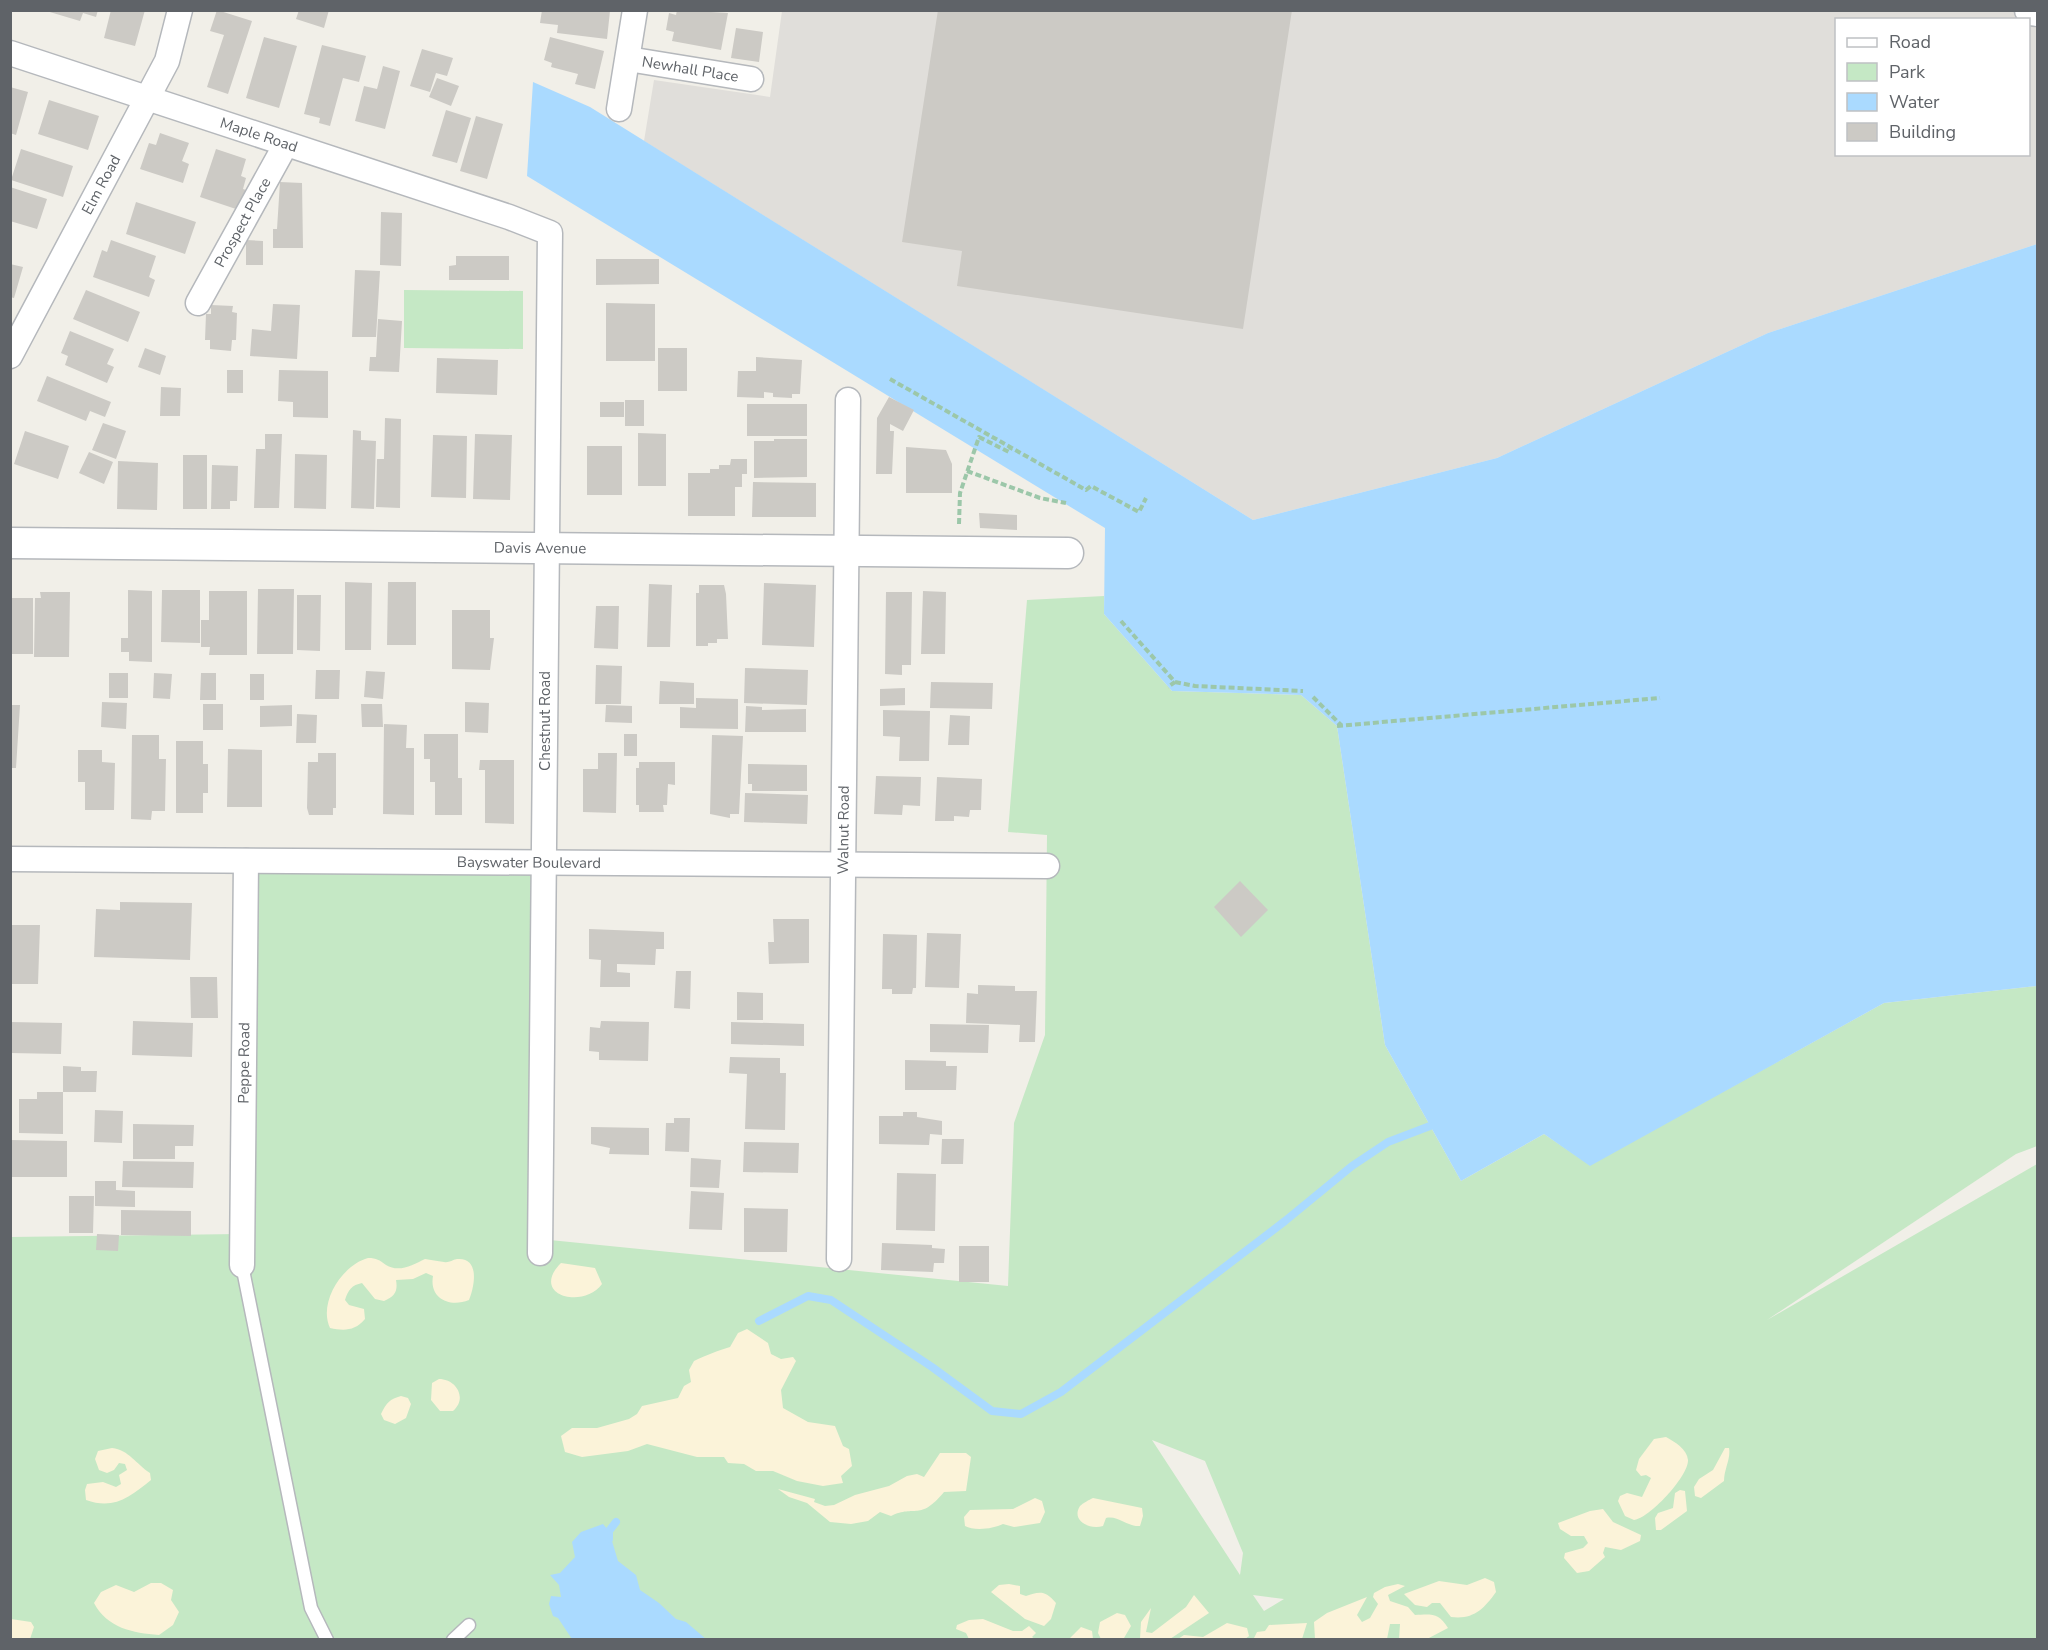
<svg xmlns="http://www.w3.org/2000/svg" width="2048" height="1650" font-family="'Nunito Sans',sans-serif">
<rect width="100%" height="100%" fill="#f1efe8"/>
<path fill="#e0deda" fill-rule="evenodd" d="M782 11H2037V244L1768 333 1497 458 1253 520 644 141 654 80 770 97ZM1836 20H2028V154H1836Z"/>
<path fill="#c5e8c5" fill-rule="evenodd" d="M404 290 523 291V349L404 348Z
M1104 596V614L1172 691 1301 695 1337 726 1385 1045 1461 1181 1544 1134 1590 1165 1884 1003 2037 986V1146L2016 1154 1767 1320 2037 1164V1639H11L10 1237 239 1234V859L546 864 540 1239 1008 1286 1014 1123 1045 1035 1047 835 1008 832 1027 600ZM1152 1440 1205 1461 1243 1553 1240 1575ZM1253 1595 1284 1599 1264 1611Z"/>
<path fill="#fbf3d9" d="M368 1258C377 1258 379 1260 386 1265 399 1273 413 1265 425 1259 431 1260 437 1261 444 1262 449 1263 452 1260 457 1259 481 1257 474 1288 469 1300 449 1308 429 1298 433 1276L426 1273 413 1279 396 1280C398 1291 395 1296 384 1301L375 1299 362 1283C352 1285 348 1290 345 1300L349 1305 364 1309 365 1319C355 1331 344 1331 330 1328 318 1303 342 1265 368 1258Z
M561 1263 595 1268 602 1284C583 1310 529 1295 561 1263Z
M747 1329 768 1343 771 1354 781 1359 793 1357 796 1361 781 1390 783 1408 808 1422 835 1426 843 1446 849 1449 852 1466 841 1476 843 1483 823 1486 797 1481 773 1471H756L744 1464 728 1463 724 1457H697L647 1444 628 1451 582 1457 565 1452 561 1436 572 1428H597L629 1419 637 1414 642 1406 678 1398 684 1386 691 1382 689 1370 694 1361C707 1355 717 1351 730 1347L738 1333Z
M439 1379C456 1379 468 1398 453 1411H440L431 1400 432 1383Z
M401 1396 408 1398 411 1404 406 1418 395 1424 384 1420 381 1414C386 1403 390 1399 401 1396Z
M1666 1437C1675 1442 1687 1449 1688 1460 1689 1476 1649 1519 1634 1520L1625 1516 1618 1501 1620 1496 1627 1493 1642 1497 1651 1478 1646 1475 1641 1476 1636 1470 1639 1459 1654 1439Z
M112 1448C129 1450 136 1464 150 1473L151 1480C130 1497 114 1510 86 1500L85 1490 87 1484 103 1482 116 1487 121 1484 119 1475 127 1470 125 1464 119 1463 114 1470 107 1473 99 1470 95 1459 98 1451Z
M1725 1448H1729C1731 1459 1724 1469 1724 1481L1701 1498 1695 1496 1694 1487 1699 1479 1713 1470Z
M940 1453H966L971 1457 966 1491 944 1492C919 1522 916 1504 891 1516L880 1512 868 1521 851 1524 830 1522 807 1503 789 1497 778 1489 815 1499 814 1502 825 1506 834 1505 855 1495 889 1486 907 1476 917 1474 924 1477Z
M1680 1490 1685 1491 1687 1511 1661 1530H1656L1655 1518 1658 1513 1673 1508 1675 1493Z
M1035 1498 1042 1501 1045 1512 1040 1523 1014 1527 1003 1524C993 1529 974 1531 965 1526L964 1517 970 1510 1013 1509Z
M1093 1498 1142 1508 1143 1516 1140 1526C1127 1527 1118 1515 1106 1518L1103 1526C1088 1530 1071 1520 1080 1506 1083 1503 1089 1500 1093 1498Z
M1603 1509 1613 1522 1641 1535 1640 1541 1621 1550 1605 1547 1603 1553 1605 1557 1589 1571 1577 1573 1564 1558 1565 1553 1583 1548 1588 1543 1584 1536H1571L1560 1529 1558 1523 1590 1511Z
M1485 1578 1494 1582 1496 1592C1484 1609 1473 1620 1451 1617L1440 1603H1432L1427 1607 1415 1605 1404 1594 1439 1581 1467 1585Z
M151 1583H161L173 1590 171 1600 179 1612 173 1625 159 1635C133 1633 107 1628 94 1603L101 1592 116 1585 134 1592Z
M1009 1584 1020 1586V1594L1026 1596C1038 1592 1045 1589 1056 1603L1051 1619 1044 1626 1025 1619 991 1592 999 1585Z
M1398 1584 1405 1586 1388 1595 1390 1601 1408 1607 1415 1615C1432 1614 1439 1613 1448 1628L1427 1639H1399L1400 1624H1390L1387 1639H1315L1314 1622 1327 1613 1367 1597 1357 1615 1362 1622 1370 1618 1378 1604 1373 1597 1374 1593 1385 1587Z
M1194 1595 1209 1613 1170 1639H1140L1141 1622 1151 1608 1146 1632 1152 1633 1186 1607Z
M1117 1613 1125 1615 1131 1626 1124 1638 1101 1639 1098 1633 1100 1622Z
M11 1619 31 1622 34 1627 30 1639H11Z
M983 1619 1013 1631H1022L1029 1626 1036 1633 1032 1637 1035 1639H969L966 1633 956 1629 957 1625 969 1620Z
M1227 1623 1247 1628 1249 1636 1245 1639H1178L1184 1635 1203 1637Z
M1307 1623 1302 1639 1254 1638 1257 1632 1265 1631 1269 1625Z
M1081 1627 1092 1631 1093 1639H1069Z"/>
<path fill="#aadaff" d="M533 82 590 107 1253 520 1497 458 1768 333 2037 244V986L1884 1003 1590 1166 1544 1134 1461 1181 1385 1045 1337 726 1301 695 1172 691 1104 614 1105 528 527 176Z
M603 1524 609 1531 618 1561 636 1575 640 1590 659 1603 676 1619 686 1622 706 1639H572L558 1618 553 1616 549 1604 551 1596 561 1597 559 1585 550 1575 560 1573 575 1557 572 1542 581 1532Z"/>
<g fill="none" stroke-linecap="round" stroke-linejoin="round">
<path stroke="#aadaff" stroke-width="8" d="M759 1321 808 1296 831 1300 932 1367 992 1411 1021 1414 1061 1392 1285 1221 1352 1166 1388 1142 1430 1126
M609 1539V1531L616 1522"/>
</g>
<path fill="#cccac5" d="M43 10H98L96 17 83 13 80 21Z
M111 10H145L135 46 104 38Z
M217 10 252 21 228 94 207 87 224 35 210 31Z
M299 10H329L324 28 296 19Z
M542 10 610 11 607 39 557 33 558 25 540 23Z
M677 10 728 13 721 50 672 41 674 32 666 30 669 13 676 15Z
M938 10H1292L1243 329 957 286 962 251 902 242Z
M736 28 763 32 759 62 731 58Z
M264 37 297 46 279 108 246 98Z
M550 37 604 51 595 89 575 84 578 74 551 67 552 63 544 60Z
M322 45 366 56 359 82 343 78 330 126 319 123 320 118 304 114Z
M422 49 453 58 447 76 436 73 430 92 410 86Z
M383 66 400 71 385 129 355 121 364 86 377 89Z
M437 78 459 86 451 106 429 97Z
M10 87 28 92 16 135 10 133Z
M49 100 99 116 88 150 38 134Z
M446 110 471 118 457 163 432 156Z
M476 116 503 124 487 179 460 171Z
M160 133 189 143 182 161 189 164 183 183 140 169 149 143 156 145Z
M21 149 73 166 63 197 11 180Z
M216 149 246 159 241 176 246 178 243 189 249 191 242 211 200 197Z
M280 182 302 183 303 248H273V229H277Z
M10 187 47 199 37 229 10 221Z
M136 202 196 222 185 254 126 234Z
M381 212 402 213 401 266 380 265Z
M111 240 156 256 149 277 155 280 149 297 93 277 102 250 107 252Z
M246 240 263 241V265H246Z
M456 256H509V280H449V266L456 265Z
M596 259H659V284L596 285Z
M10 264 23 267 14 298 10 297Z
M355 270 380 271 376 337H352Z
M86 290 140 312 128 342 73 319Z
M606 303 655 304V361H606Z
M273 304 300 305 297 359 250 356 252 329 271 331Z
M211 305 233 306 232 312 237 313 236 340H232L231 351 210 349V340H205L206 314H211Z
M378 319 402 321 399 372 369 371 370 357H376Z
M70 331 114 349 107 364 114 367 107 383 65 365 68 356 61 353Z
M145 348 166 356 160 375 138 367Z
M658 348H687V391H658Z
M756 357 802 360 800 394H792V398L773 397V393L764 392V398L737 397 738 371H756Z
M437 358 498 360 497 395 436 393Z
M227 370H243V393H227Z
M279 370 328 371V418L293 417V402L278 401Z
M47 376 111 402 105 417 90 411 86 421 37 401Z
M161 387 181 388 180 416H160Z
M889 397 914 410 903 431 890 424V431H894L892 474H876L877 418Z
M625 400H644V426H625Z
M600 402H624V417H600Z
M747 404H807V436H747Z
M385 418 401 419 400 508 376 507 377 459H384Z
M103 423 126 431 116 459 92 450Z
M353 430 361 431V440L376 441 374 509 351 508Z
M25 431 69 446 58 479 14 464Z
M638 433 666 434V486H638Z
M265 434H282L279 508H254L256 449H265Z
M475 434 512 435 510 500 473 499Z
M433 435 467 436 466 498 431 497Z
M774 439H807V477L754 478V441H774Z
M587 446H622V495H587Z
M906 447 946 450 952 464V493H906Z
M89 452 113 462 104 484 79 473Z
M295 454 327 455 326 509 294 508Z
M183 455H207V509H183Z
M731 459H747V474H742V487H735V516H688V473H710V469H719V465H730Z
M118 461 158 463 157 510 117 509Z
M212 465 238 466 237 501H230V509H211Z
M753 482 816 483V517H752Z
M979 513 1017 515V530L980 528Z
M345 582 372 583 371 650H345Z
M388 582H416V645H387Z
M764 583 816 585 814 647 762 645Z
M649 584 672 585 670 647H647Z
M699 585H724L726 594 728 639H717V643H708V646H696V593H699Z
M258 589H294L293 654H257Z
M128 590 152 591V662L129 661V652H121V638H128Z
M162 590H200V643L161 642Z
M209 591H247V655H209L210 647H201V620H209Z
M923 591 946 592 945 654H921Z
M40 592H70L69 657H34L35 598H41Z
M886 592H912L911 665H902V675L885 674Z
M297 595H321L320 651 297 650Z
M10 598H33V654H11Z
M596 606H619L618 649 594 648Z
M452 610H490V638H494L490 670 452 669Z
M596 665 622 666 621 704H595Z
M745 668 808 670 807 705 744 703Z
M316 670H340L339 699H315Z
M366 671 385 672 383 699 364 697Z
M109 673H128V698H109Z
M154 673 172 674 170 699 153 698Z
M201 673H216V700H200Z
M250 674H264V700H250Z
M660 681 694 683V704H659Z
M931 682 993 683 992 709 930 708Z
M905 688V705L880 706V689Z
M696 698 738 699V729L680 728V707L696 708Z
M102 702 127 703 126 729 101 727Z
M465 702 489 703 488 733 465 732Z
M203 704H223V730H203Z
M361 704H382L383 727H362Z
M10 705H20L16 768H10Z
M292 705V726L260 727V706Z
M606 705 632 706V723L605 722Z
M746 706 762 707V710L806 709V732H745Z
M883 710 930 711 929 761H899L900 737 883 736Z
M297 714 317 715 316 743H296Z
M950 715 970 716 969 745H948Z
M384 724 407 725 406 748H414V815L383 814Z
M424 734H458V778H462V815H435V782H430V759H424Z
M624 734H637V756H624Z
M132 735H159V759H166L165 811H152L151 820 131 819Z
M712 735 743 736 739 814H730V818L710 814Z
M176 741H203V764H208V793H203V813H176Z
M228 749 262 750V807H227Z
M78 750H102V762L115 763 114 810H85V782H78Z
M318 753H336V808H333V815H309L307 808 308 762H318Z
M598 753H617L616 813 583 812V769H598Z
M480 760H514V824L485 823V770H479Z
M639 762H675V785L668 784 667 805H663L664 812H639V805H636V768H639Z
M748 764 807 765V791H752V784H748Z
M876 776 921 777 920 806 903 805 902 815 874 814Z
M937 777 982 779 981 810H970L969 817 954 816V821H935Z
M745 793 808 795 807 824 744 822Z
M1240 881 1268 910 1241 937 1214 907Z
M120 902 192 903 190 960 94 957 96 909 120 910Z
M773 919H809V963L769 964 768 942H774Z
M10 925H40L38 984H10Z
M589 929 664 932V949H656L655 965 617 964V972L630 973V987H600L601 960 589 959Z
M927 933 961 934 959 988 925 987Z
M883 934 917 935 916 988H913L912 994H892V989H882Z
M676 971H691L690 1009 674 1008Z
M190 977H217L218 1018H191Z
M978 985 1015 986V991H1037L1035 1042H1019L1020 1025 966 1023 967 993 978 994Z
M737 992 763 993V1020H737Z
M133 1021 193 1023 192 1057 132 1055Z
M601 1021 649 1022 648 1061 599 1060V1052L589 1051 590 1027 600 1028Z
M10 1022 62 1023 61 1054 10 1053Z
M731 1022 804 1024V1046L731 1044Z
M930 1024 989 1025 988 1053 930 1052Z
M730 1057 780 1058V1073H786L785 1130 745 1129 747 1074 729 1073Z
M905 1060 946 1061V1066H957L956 1090H905Z
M63 1066 81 1067V1071H97L96 1092H63Z
M37 1092H63V1134L19 1133V1099H37Z
M95 1110 123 1111 122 1143 94 1142Z
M903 1112H917V1117L942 1121V1135L930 1134 929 1145 879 1144V1116H903Z
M674 1118H690L689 1152 665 1151 666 1123H674Z
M133 1124 194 1125 193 1146H175V1159H133Z
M591 1127 649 1128V1155L609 1154 610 1148 591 1144Z
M942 1139H964L963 1164H941Z
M10 1140 67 1141V1177H10Z
M744 1142 799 1143 798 1173 743 1172Z
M691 1158 721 1160 719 1188 690 1187Z
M123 1161 194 1162 193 1188 122 1187Z
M897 1173 936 1174 935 1231 896 1230Z
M95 1181H116V1190L135 1191V1207L95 1206Z
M691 1191 724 1193 722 1230 689 1229Z
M69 1196H94L93 1233H69Z
M744 1208 788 1209 787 1252H744Z
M121 1210 191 1211V1236L121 1235Z
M97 1234 119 1235 118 1251 96 1250Z
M882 1243 932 1245V1248L945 1249 944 1263H934L933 1272 881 1270Z
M959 1246H989V1282H959Z"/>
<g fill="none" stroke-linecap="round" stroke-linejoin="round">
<defs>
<path id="service" d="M242 1265 311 1608 327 1640
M453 1640 469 1625"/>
<g id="minor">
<path id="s1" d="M10 53 509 217 550 233 540 1253"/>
<path id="s2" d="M628 59 751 79"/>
<path d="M619 109 635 10"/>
<path id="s3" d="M198 303 286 144"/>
<path id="s4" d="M10 356 167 61 180 10"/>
<path id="s5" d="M10 859 1047 866"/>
<path id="s6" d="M839 1259 848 400"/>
<path id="s7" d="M242 1265 246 861"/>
</g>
<g id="tertiary">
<path d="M2030 10 2038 11"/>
<path id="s8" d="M10 543 1068 553"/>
</g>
</defs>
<use href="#service" stroke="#b5b8bc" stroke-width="15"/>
<use href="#minor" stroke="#b5b8bc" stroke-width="27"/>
<use href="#tertiary" stroke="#b5b8bc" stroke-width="33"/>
<path stroke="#9cc7a9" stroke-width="4" stroke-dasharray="6 3" stroke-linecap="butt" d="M890 379 1086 490 1091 486 1139 512 1146 498
M967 471 1040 498 1066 503
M959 524 960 493 979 437 1009 452 1011 448
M1121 621 1175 682 1168 687
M1175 682 1195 686 1303 691
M1313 697 1341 725
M1337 726 1660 698"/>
<use href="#service" stroke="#fff" stroke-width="12"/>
<use href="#minor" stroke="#fff" stroke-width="24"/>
<use href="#tertiary" stroke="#fff" stroke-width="30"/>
</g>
<g text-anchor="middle" stroke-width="6" stroke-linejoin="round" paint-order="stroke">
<g font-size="15" fill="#5f6368" stroke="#fff">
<text dy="5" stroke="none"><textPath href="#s2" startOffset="63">Newhall Place</textPath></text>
<text dy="5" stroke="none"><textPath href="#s1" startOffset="262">Maple Road</textPath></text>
<text dy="5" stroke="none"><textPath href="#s4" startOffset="194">Elm Road</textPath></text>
<text dy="5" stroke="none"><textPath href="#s3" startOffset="92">Prospect Place</textPath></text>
<text dy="5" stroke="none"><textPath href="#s8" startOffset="530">Davis Avenue</textPath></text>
<text transform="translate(545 721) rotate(-90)" y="5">Chestnut Road</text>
<text dy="5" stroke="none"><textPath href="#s6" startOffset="429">Walnut Road</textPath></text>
<text dy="5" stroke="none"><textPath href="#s5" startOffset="519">Bayswater Boulevard</textPath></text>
<text dy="5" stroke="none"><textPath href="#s7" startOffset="202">Peppe Road</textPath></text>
</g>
</g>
<rect width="2048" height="1650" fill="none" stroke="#5f6368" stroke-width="24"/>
<rect x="1835" y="18" width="195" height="138" fill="#ffffff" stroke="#bfc1c3" stroke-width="1.5"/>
<rect x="1847" y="38" width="30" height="9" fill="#ffffff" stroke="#bfc1c3" stroke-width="1.5"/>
<text x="1889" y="48" font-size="18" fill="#5f6368">Road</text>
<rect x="1847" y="63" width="30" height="18" fill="#c5e8c5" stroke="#bfc1c3" stroke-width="1.5"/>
<text x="1889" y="78" font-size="18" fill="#5f6368">Park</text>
<rect x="1847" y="93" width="30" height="18" fill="#aadaff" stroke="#bfc1c3" stroke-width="1.5"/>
<text x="1889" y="108" font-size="18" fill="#5f6368">Water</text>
<rect x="1847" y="123" width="30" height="18" fill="#cccac5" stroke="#bfc1c3" stroke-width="1.5"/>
<text x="1889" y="138" font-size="18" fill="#5f6368">Building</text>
</svg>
